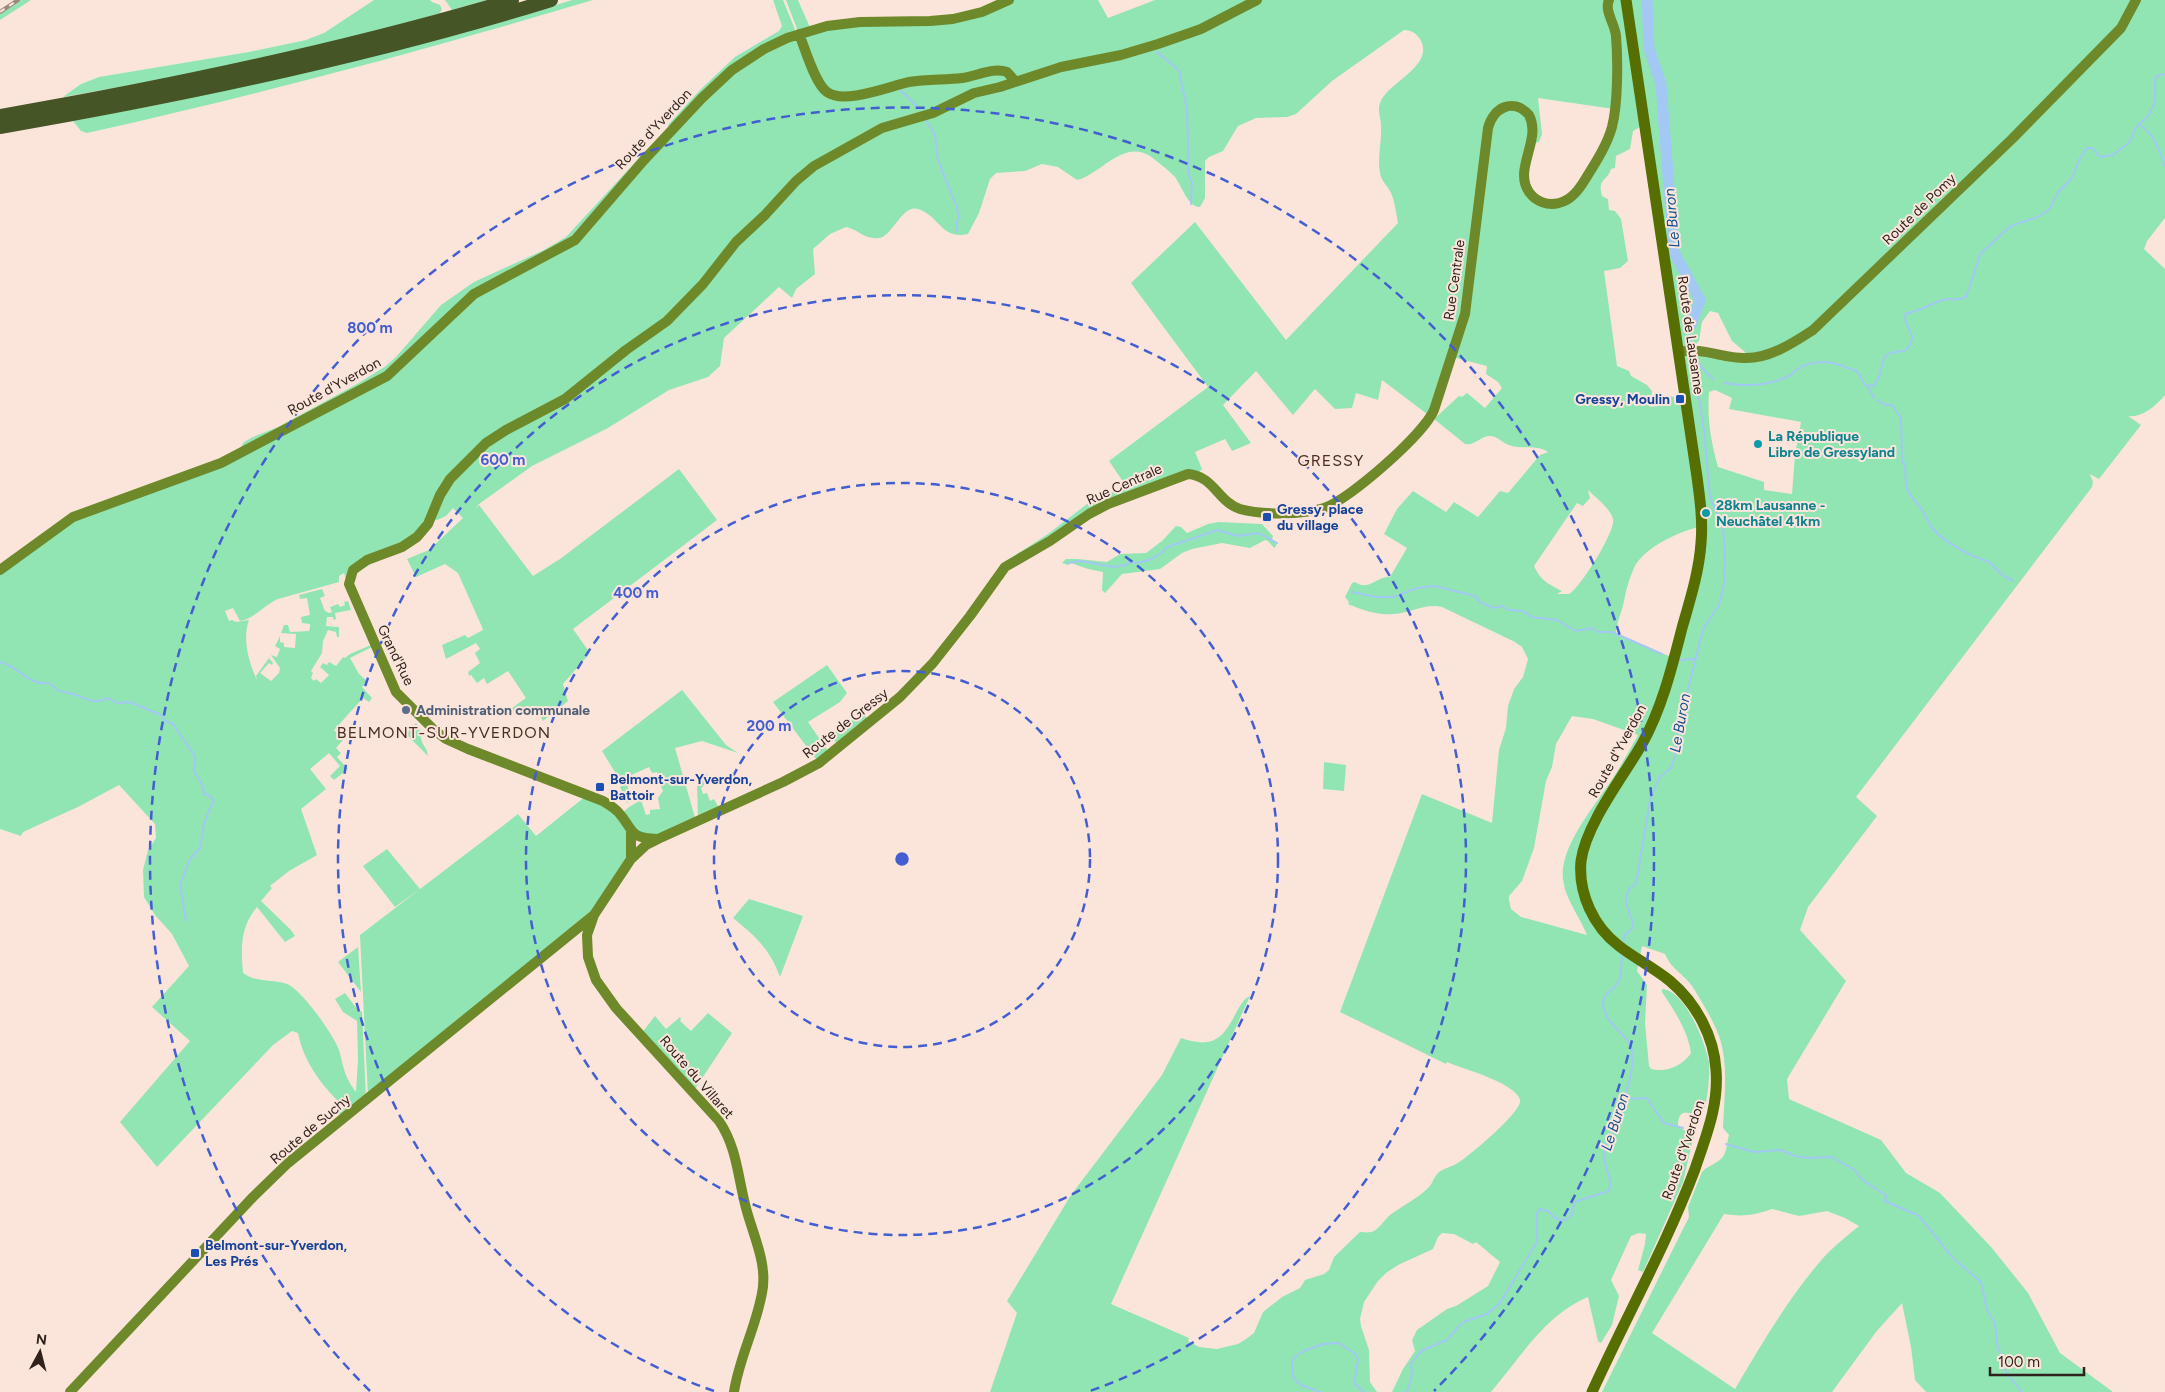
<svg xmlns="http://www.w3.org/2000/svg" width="2165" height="1392" font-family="Figtree,sans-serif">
<rect width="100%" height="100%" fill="#fbe5db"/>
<path fill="#90e5b3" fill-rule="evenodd" d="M21 0H31L0 20V14Z
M374 0H430L432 2 440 5 442 9 440 13C317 50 190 75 63 97L81 84 99 77 249 52 306 40 324 33Z
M445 0H487L452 10Z
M572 0H593C426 50 257 95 87 133L81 131 73 121 172 102 540 10Z
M773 0H783L796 32 773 42 672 124 667 126 700 90 735 57 779 31 782 26Z
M786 0H798L811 30 930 21 1009 0H1098L1108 18 1155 0H2165V218L2147 241 2144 249 2165 269V395C2156 406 2142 418 2128 416L2141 425 2099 479 2090 474 2093 482 2092 487 1856 797 1877 816 1808 907 1800 930 1846 981 1787 1079 1789 1099 1881 1140 1906 1173 1940 1193 1992 1248 2028 1293 2060 1353 2113 1392H1926L1915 1380 1911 1347 1902 1303 1876 1332 1832 1392H1602L1689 1217 1688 1207 1702 1172C1708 1165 1720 1163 1724 1155 1727 1150 1727 1141 1729 1135L1723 1128C1724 1098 1729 1065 1719 1036 1713 1020 1703 1004 1694 989 1685 974 1673 972 1665 954L1642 946 1637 971 1647 985 1645 1023 1649 1066 1651 1069C1665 1073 1683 1066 1691 1053 1688 1031 1674 1010 1662 992V989C1685 990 1705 1042 1709 1062 1710 1072 1708 1102 1703 1112 1691 1118 1678 1103 1678 1127L1694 1135 1683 1182 1643 1272 1638 1270 1645 1244 1646 1234 1639 1233 1631 1236 1611 1280 1619 1296 1612 1325 1601 1343 1598 1341 1588 1297C1546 1314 1519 1359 1491 1392H1392L1403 1369 1415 1351 1412 1340 1417 1330 1447 1309 1456 1306 1488 1286 1500 1262 1476 1242 1473 1244 1454 1234 1442 1233 1438 1237 1433 1249 1398 1265 1386 1273 1378 1281 1364 1302 1360 1319 1361 1326 1369 1350 1370 1382 1377 1392H990L1017 1313 1007 1301 1071 1195 1162 1075 1181 1038C1213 1049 1223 1039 1237 1011 1241 1005 1243 999 1250 996L1111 1304 1189 1338 1188 1341 1199 1347 1217 1349 1238 1344 1246 1339 1254 1333 1263 1312 1282 1297 1300 1288 1305 1280 1324 1274 1329 1270 1334 1257 1360 1232C1363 1232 1367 1233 1371 1232 1379 1230 1384 1220 1390 1215 1403 1205 1419 1198 1430 1186 1433 1182 1434 1177 1438 1173 1443 1168 1452 1167 1458 1163 1469 1156 1523 1111 1520 1100 1516 1083 1463 1069 1447 1062L1446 1064 1340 1012 1422 794 1492 823 1499 750 1506 728 1508 706 1514 689 1523 677 1528 659 1522 647 1515 642 1442 607C1430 604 1418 609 1406 612 1384 617 1369 613 1348 604L1349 602 1345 597 1352 583 1355 582C1369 592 1376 576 1390 577L1407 548 1384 534 1397 509 1413 491 1446 512 1454 502 1478 517 1500 491 1508 493 1540 455 1548 452C1536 444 1521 450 1509 445 1503 443 1498 437 1491 436 1481 435 1475 446 1465 444L1434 419 1459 396 1462 397 1467 393 1485 408 1502 388 1498 382 1486 374 1487 366 1452 357 1431 417 1382 380 1378 400 1356 393 1352 408 1335 409 1315 389 1293 415 1256 371 1223 405 1251 443 1232 451 1225 439 1195 452 1202 469 1199 472 1132 494 1003 570 1000 565 1048 534 1091 501 1126 486 1109 461 1208 387 1131 283 1195 222 1286 340 1398 223C1396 213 1395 202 1391 193 1388 186 1381 181 1380 173 1377 157 1382 141 1381 126 1381 118 1377 111 1380 103 1387 82 1436 66 1420 39 1416 33 1411 30 1404 30L1332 81 1296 114 1287 117 1256 118 1238 126 1223 151 1209 157 1205 161V198L1200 207C1187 207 1182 185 1174 176 1167 169 1158 162 1150 156 1123 139 1101 174 1077 180L1058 167 1042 164 1025 171 996 173 990 179 979 213 968 234C941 240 940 216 918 209 902 204 893 236 879 238 865 240 857 229 846 227L830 234 813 249 815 274 796 289 792 298 779 287 724 338 720 366 708 377 669 390 608 428 532 466 479 504 475 508 479 505 533 576 560 559 679 469 717 520 573 629 590 653 563 684 568 701 543 721 540 715 536 717 528 707 516 714 512 708 526 698 508 671 487 684 484 678 477 683 471 675 469 676 468 672 480 663 475 653 480 649 476 643 446 659 442 645 465 635 468 638 483 630 482 627 458 573 445 564 416 577 407 559 429 550 463 518 453 508 446 516 437 520 431 518 412 539 346 579 344 573 339 576V582L278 599C264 605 254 619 240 621L233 608 225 611 229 621 232 620 236 622 249 620C242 639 249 663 257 680L256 676 269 658 273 663 272 665 269 663 260 673 271 681 279 673 280 668 271 655 277 657 280 649 275 646 280 636V642L284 643V647L295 648 296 634 281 633 284 625H288L290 632 309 631 310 628V624L302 623 301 617 310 615 307 598 300 599 299 595 322 589 325 596 320 598 325 611 329 613 332 612 330 607 338 604 340 607 345 605 344 602 348 601 351 610 335 613 336 619 334 620 333 617H327L326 626 339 627V637H337L336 632 328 630 323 641 322 653 311 671 313 673 311 678 314 681 316 679 321 683 329 675 320 667 323 663 327 665 329 662 336 666 343 657 345 658 350 654 371 645 372 647 350 658 359 674 367 681 362 687 372 698 369 702 363 698 334 730 343 740 336 748 341 753 337 757 348 769 334 780 330 776 340 766 329 753 310 769 326 789 301 809 317 855 289 871 270 886 272 888 261 901 291 930 295 936 285 942 257 907C240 927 241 948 243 973 257 983 272 979 287 984 302 990 333 1034 339 1050 344 1068 344 1076 356 1092L358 1060 357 1021 343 1012 335 999 345 993 357 1009 362 1012 366 1098 344 1113 337 1115V1100C319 1082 303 1059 298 1033L292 1031 273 1045 157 1167 120 1122 190 1041 152 1007 189 966 172 934 155 915 144 897 143 870 148 850 156 838 155 824 119 785 80 806 23 832 21 836 0 829V574L74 518 222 464 388 377 475 294 576 241 722 79 799 34ZM1538 98 1614 109 1596 160 1563 202 1533 196 1525 172 1531 144 1539 142 1542 134ZM1645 124 1685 398 1665 396 1667 405 1650 407 1652 391 1647 385 1631 376 1629 371 1617 366 1604 271 1620 268 1628 261 1621 219 1615 211 1609 210 1608 199 1602 196C1597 178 1607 182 1611 169L1615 168 1616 156 1630 149 1633 131ZM1710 311 1718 313 1732 341 1745 352 1743 358 1689 350 1686 342 1696 344 1699 341 1702 322ZM1715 390 1732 398 1729 409 1801 422 1795 455 1792 494 1764 490V482L1718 467C1711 442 1707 419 1709 392ZM1588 490C1595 497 1610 508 1613 519 1616 531 1580 588 1569 594H1557L1562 591C1548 584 1540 580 1534 566L1577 503 1583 506 1590 498ZM1702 526 1674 658 1616 635C1616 622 1622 613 1624 601 1626 590 1629 579 1634 568 1644 547 1680 531 1702 526ZM1572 716 1593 719 1638 735C1630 749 1622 764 1613 778 1596 804 1559 847 1563 879 1565 899 1580 917 1587 935L1521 917 1511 909 1509 900V896L1522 881 1534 848 1546 781 1552 767 1556 744ZM1772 1209 1799 1216 1827 1211 1845 1218 1859 1226C1847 1236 1834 1246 1824 1257 1789 1297 1762 1343 1735 1389L1652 1333 1724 1214C1743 1217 1755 1215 1772 1209Z
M651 145 575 239 473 292 387 375 240 449 244 442 253 437 278 427 357 384 386 366 396 357 441 305 474 282 544 250 566 237Z
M1219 522 1262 524 1273 536 1272 540 1277 543 1276 546 1274 548 1268 541 1265 540 1250 548 1222 543 1192 549 1182 553 1160 569 1122 574 1105 593 1102 590 1103 572 1088 569 1071 563 1068 565 1062 563 1066 559H1077L1107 562 1120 554 1146 553 1162 541 1176 526 1181 527 1187 533 1208 524Z
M827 665 847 693 840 702 808 722 830 754 819 763 773 702Z
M682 690 726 745 738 753 702 741 675 748 696 821 658 837 632 832 621 814 629 807 641 800 646 815 650 814V810L660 809 658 798 663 791 660 784 661 782 657 772 652 773 649 767 625 778 630 794 636 793 637 797 627 803 620 787 623 785 602 751Z
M853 709H860L870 722 839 747 831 735 858 716Z
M416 723C422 730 419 737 423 744 426 749 427 749 428 756L406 734Z
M1324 762 1346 765 1344 791 1323 789Z
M707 774 708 781 701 788 703 794 707 793 710 801 714 799 720 810 698 820 697 782Z
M586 796 618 814 629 833V858L592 914 368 1096 360 935 518 814 536 836Z
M387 849 420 889 395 907 363 866Z
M749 899 803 916 780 977C770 949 755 936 733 918Z
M358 947 361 992 338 962Z
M708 1013 732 1033 693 1092 641 1034 655 1016 666 1029 680 1017 681 1019 680 1021 691 1031Z"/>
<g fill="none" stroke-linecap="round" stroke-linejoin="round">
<path stroke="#a3c8f4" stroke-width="2" d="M1157 52 1179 70 1187 110 1189 176 1192 182 1191 204
M900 90 916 105 918 109
M926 121 935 134 938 160 957 208 959 217 956 226 957 231
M2140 125C2155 134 2159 151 2165 166
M1691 347 1689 335 1691 325
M1692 357 1713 379
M1724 383C1747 387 1768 386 1789 376 1793 375 1794 371 1798 369 1804 364 1816 362 1824 362 1836 362 1846 368 1857 371L1865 385 1873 386C1890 368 1871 352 1904 351 1923 337 1902 326 1905 314 1918 311 1928 306 1939 301 1948 297 1956 302 1966 297L1980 255 1984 250 2011 226 2037 217 2049 210 2059 191 2072 178 2080 158 2087 148H2093L2100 157 2113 155 2130 142 2136 127 2148 116 2155 103V79L2157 76 2165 74
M1868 387 1874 398
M1878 400 1885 405H1892L1901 418 1902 462 1905 465C1906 475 1904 489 1912 497 1915 501 1918 503 1921 508 1926 515 1927 522 1932 528 1943 541 1971 557 1987 561 1992 563 1998 572 2004 576 2007 578 2010 578 2013 581
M1068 563 1081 561 1114 567 1126 565 1129 562C1141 565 1159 558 1167 547L1218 530 1238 536 1259 533 1277 543
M1352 592 1376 597H1394L1417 588 1435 586 1475 596 1480 602 1493 608 1502 606 1509 610 1523 611 1532 617 1557 620 1576 631 1592 628 1598 632H1612L1662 654
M1681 660 1694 659
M0 662C18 666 29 686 49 683 52 685 55 688 58 690 63 693 69 692 74 694 85 698 95 705 108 698L117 703 130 702 161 715 165 721 173 724 195 756 194 771 203 787 204 794 210 796 214 802 210 808 204 823 200 848 190 859 180 884 186 921
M1623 945 1624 936 1633 928C1634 913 1619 906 1630 888L1636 884 1650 801 1659 778 1671 768 1673 764 1677 744 1678 717 1686 698 1700 641 1705 626 1719 605 1724 584 1725 553 1723 528 1710 497 1704 430 1692 354
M1626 1097 1635 1099 1647 1098 1664 1123 1683 1128
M1726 1144 1754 1152 1781 1150 1795 1156 1808 1158 1832 1157 1855 1170 1861 1179 1886 1195 1885 1201 1919 1216 1953 1258 1981 1282 1987 1310 1995 1323 1997 1344 2006 1372 2022 1392
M1320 1392 1301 1385 1296 1381 1293 1376 1292 1362 1294 1357 1304 1351 1323 1344 1339 1343 1356 1354 1358 1360 1354 1383 1364 1392
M1407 1392 1412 1374 1411 1364 1417 1356 1423 1350 1447 1340 1460 1325 1466 1321 1487 1314 1500 1303 1537 1242V1213L1540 1209 1548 1211 1554 1217 1563 1221 1572 1215 1574 1203 1577 1201 1609 1191C1614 1176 1601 1165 1605 1150 1607 1140 1615 1133 1618 1123 1620 1117 1619 1110 1621 1104 1628 1089 1634 1070 1632 1053 1631 1034 1606 1028 1603 1005 1602 993 1614 991 1619 981 1622 973 1621 963 1622 955"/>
<path stroke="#a3c8f4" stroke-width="11" d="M1647 0 1649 48 1661 84 1674 252 1700 300 1691 325"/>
<path stroke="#6e892a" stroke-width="10" d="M799 34C805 48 815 84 827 92 844 105 890 86 909 82 927 79 945 80 962 78 977 76 993 67 1007 72L1015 81
M1679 352C1702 347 1722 358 1744 358 1769 359 1793 343 1813 330L2012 139 2121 28 2136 0
M0 570 73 517 221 463 387 376 474 294 575 240 644 160 702 98 732 70 764 49 787 38 827 26 860 22 930 21 953 19 982 12 1009 0
M631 833V859L594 915 587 935 588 957 596 980 616 1008 719 1121C737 1147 738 1178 746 1208 753 1235 768 1264 762 1293 756 1327 739 1358 734 1392
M657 839C628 838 634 830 619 813 615 808 608 804 603 801L468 749 446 739 434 730 396 692 349 584 353 570 367 560 402 547 417 537 428 524 440 495 450 479 486 443 506 430 565 399 626 350 667 321 703 284 736 242 765 215 796 181 814 166 882 128 933 113 974 93 1000 87 1061 67 1121 55 1158 44 1201 29 1257 0
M631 859 646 845 658 839 783 782 819 763 900 697 933 663 970 616 1005 567 1050 541 1089 514 1108 504 1188 474C1214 476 1218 502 1240 509 1261 515 1303 515 1324 508 1349 500 1424 434 1434 410L1465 314 1488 128C1493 108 1513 97 1529 115 1542 140 1513 169 1529 192 1536 202 1548 206 1559 203 1572 200 1580 188 1586 178 1596 162 1607 145 1612 127 1618 104 1618 60 1616 36 1615 24 1604 11 1609 0
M70 1392 253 1197 288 1163 594 915"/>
<path stroke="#566f00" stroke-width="11" d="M1592 1392C1626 1317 1666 1246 1695 1169 1706 1136 1719 1105 1716 1070 1714 1036 1696 1003 1670 981 1654 968 1636 959 1619 946 1594 927 1578 894 1581 861 1586 824 1623 777 1642 744 1662 708 1672 667 1682 628 1690 600 1699 572 1701 543 1703 521 1700 499 1697 477L1626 0"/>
<path stroke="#465525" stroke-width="14" d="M0 116C173 86 344 50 512 0
M0 127C186 95 371 56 551 0"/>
<defs>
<path id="rail" d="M0 12 18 0"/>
</defs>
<use href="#rail" stroke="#9b8981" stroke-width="4"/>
<use href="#rail" stroke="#fbe5db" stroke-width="2" stroke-dasharray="5.5" stroke-linecap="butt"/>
</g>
<g fill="none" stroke="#435ed1" stroke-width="2.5" stroke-dasharray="9 6">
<circle cx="902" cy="859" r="188"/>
<circle cx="902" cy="859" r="376"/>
<path d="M714 1391A564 564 0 1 1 1090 1391"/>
<path d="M370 1391A752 752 0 1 1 1434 1391"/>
</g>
<g fill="#1a4fb4" stroke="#fbe5db" stroke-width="2">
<rect x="1675" y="394" width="10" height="10" rx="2.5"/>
<rect x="1262" y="512" width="10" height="10" rx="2.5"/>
<rect x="595" y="782" width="10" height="10" rx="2.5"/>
<rect x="190" y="1248" width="10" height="10" rx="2.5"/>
</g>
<g fill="#0f9aa8" stroke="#fbe5db" stroke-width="2">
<circle cx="1758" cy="444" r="5"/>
<circle cx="1706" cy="513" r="5"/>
</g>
<circle fill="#5c6f8a" stroke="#fbe5db" stroke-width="2" cx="406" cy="710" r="5"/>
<g text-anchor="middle" stroke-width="4" stroke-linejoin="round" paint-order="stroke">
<g font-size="14" fill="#2f221c" stroke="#fbe5db">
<text transform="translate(653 129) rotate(-47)" y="5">Route d'Yverdon</text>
<text transform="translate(1919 209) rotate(-44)" y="5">Route de Pomy</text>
<text transform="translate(1454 280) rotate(-82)" y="5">Rue Centrale</text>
<text transform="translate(1691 335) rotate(82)" y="5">Route de Lausanne</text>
<text transform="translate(334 386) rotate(-29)" y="5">Route d'Yverdon</text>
<text transform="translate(1124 484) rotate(-24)" y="5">Rue Centrale</text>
<text transform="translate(396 655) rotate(64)" y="5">Grand'Rue</text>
<text transform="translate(845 723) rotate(-38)" y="5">Route de Gressy</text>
<text transform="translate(1617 751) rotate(-61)" y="5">Route d'Yverdon</text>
<text transform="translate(697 1077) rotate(49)" y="5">Route du Villaret</text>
<text transform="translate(310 1129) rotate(-40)" y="5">Route de Suchy</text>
<text transform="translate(1683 1150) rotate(-71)" y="5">Route d'Yverdon</text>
</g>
<g font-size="14" font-weight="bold" fill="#164399" stroke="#fbe5db" text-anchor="start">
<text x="1670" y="404" text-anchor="end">Gressy, Moulin</text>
<text x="1277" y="514">Gressy, place<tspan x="1277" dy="16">du village</tspan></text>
<text x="610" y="784">Belmont-sur-Yverdon,<tspan x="610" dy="16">Battoir</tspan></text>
<text x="205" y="1250">Belmont-sur-Yverdon,<tspan x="205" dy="16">Les Prés</tspan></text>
</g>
<g font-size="14" font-weight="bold" fill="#0d838f" stroke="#fbe5db" text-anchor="start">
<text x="1768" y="441">La République<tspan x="1768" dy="16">Libre de Gressyland</tspan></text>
<text x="1716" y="510">28km Lausanne -<tspan x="1716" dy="16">Neuchâtel 41km</tspan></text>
</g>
<g font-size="14" font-weight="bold" fill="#4e5e75" stroke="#fbe5db" text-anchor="start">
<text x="416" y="715">Administration communale</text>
</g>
<g font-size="15" font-style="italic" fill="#105091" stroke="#fbe5db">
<text transform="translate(1672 218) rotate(-95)" y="5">Le Buron</text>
<text transform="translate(1680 723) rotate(-80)" y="5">Le Buron</text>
<text transform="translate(1615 1122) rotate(-72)" y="5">Le Buron</text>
</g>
<g font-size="16" letter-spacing="1" fill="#4a2e22" stroke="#fbe5db">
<text x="1331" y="466">GRESSY</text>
<text x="444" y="738">BELMONT-SUR-YVERDON</text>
</g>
</g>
<circle cx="902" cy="859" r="8" fill="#435ed1" stroke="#fbe5db" stroke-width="2.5"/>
<g font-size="15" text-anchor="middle" font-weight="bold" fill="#435ed1" stroke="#fbe5db" stroke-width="4" stroke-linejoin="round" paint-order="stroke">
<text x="370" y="333">800 m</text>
<text x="503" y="465">600 m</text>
<text x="636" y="598">400 m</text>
<text x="769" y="731">200 m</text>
</g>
<g transform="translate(40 1352) rotate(7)" stroke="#fbe5db" stroke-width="4" paint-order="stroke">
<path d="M0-4L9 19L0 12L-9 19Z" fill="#2f221c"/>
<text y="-8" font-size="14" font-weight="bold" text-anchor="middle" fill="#2f221c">N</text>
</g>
<path d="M1990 1367v8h94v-8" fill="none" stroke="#2f221c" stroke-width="2.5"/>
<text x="1998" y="1367" font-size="15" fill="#2f221c" stroke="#fbe5db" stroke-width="4" paint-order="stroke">100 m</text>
</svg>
